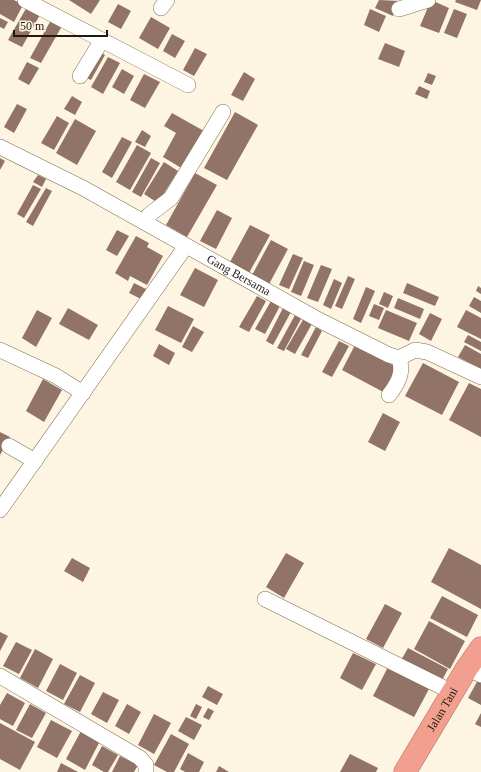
<svg xmlns="http://www.w3.org/2000/svg" width="481" height="772" font-family="'Times New Roman',serif">
<rect width="100%" height="100%" fill="#fef4e2"/>
<path fill="#927367" d="M0 0H14L23 5 14 22 0 14Z
M69 0H100L91 14Z
M379 0 399 1 393 16 375 8Z
M431 0 449 8 439 33 420 26Z
M456 0H481L477 10 455 2Z
M118 4 131 11 121 29 108 22Z
M28 5 41 13 22 47 8 40Z
M370 9 386 16 379 32 364 25Z
M454 9 467 14 457 38 444 33Z
M151 17 170 28 158 49 139 38Z
M0 18 8 22 4 29 0 27Z
M51 20 62 26 41 63 30 58Z
M172 34 185 41 175 58 163 51Z
M385 43 405 51 399 67 378 59Z
M195 48 207 54 194 76 183 70Z
M98 51 105 55 91 80 84 77Z
M108 57 120 63 103 94 91 87Z
M27 62 39 68 29 85 18 79Z
M122 69 134 76 124 94 112 87Z
M244 72 255 79 243 101 231 95Z
M428 73 436 76 432 85 424 82Z
M144 74 160 82 145 108 130 100Z
M419 86 430 91 427 99 415 94Z
M72 96 82 102 75 115 64 109Z
M17 104 27 109 14 133 4 127Z
M235 112 258 125 227 180 204 168Z
M172 113 204 131 183 169 163 157 176 133 164 126Z
M57 116 69 123 54 150 41 143Z
M75 119 96 131 77 165 56 153Z
M142 130 151 136 145 147 135 142Z
M122 137 132 142 112 178 102 172Z
M137 145 151 153 130 190 116 182Z
M0 158 5 161 0 170Z
M151 158 160 163 141 197 132 192Z
M164 162 178 171 158 203 144 194Z
M195 173 217 185 187 237 166 225Z
M38 175 46 179 42 187 33 182Z
M33 185 41 189 24 218 17 214Z
M46 188 52 191 33 226 26 222Z
M217 210 232 218 216 249 200 241Z
M250 225 270 235 249 273 230 262Z
M117 230 129 236 117 256 106 250Z
M136 236 149 243 147 247 163 256 147 285 130 276 128 281 115 273Z
M271 240 288 249 268 286 251 277Z
M293 254 303 258 289 289 279 285Z
M304 261 314 265 301 296 291 292Z
M321 265 332 269 318 302 307 298Z
M195 268 218 280 204 307 180 295Z
M348 276 355 279 342 309 335 306Z
M334 279 342 283 331 309 323 305Z
M134 283 146 289 141 299 129 293Z
M407 283 439 297 435 306 403 293Z
M478 286 481 288V294L476 291Z
M366 287 375 291 361 323 353 319Z
M384 292 393 296 388 308 379 304Z
M257 296 266 301 249 332 239 327Z
M474 297 481 301V313L469 306Z
M398 298 424 309 420 319 394 308Z
M271 301 280 306 265 334 255 329Z
M374 304 384 308 379 320 369 316Z
M168 306 194 319 181 343 155 330Z
M68 308 98 325 89 340 59 324Z
M283 308 291 312 273 345 266 341Z
M37 310 52 318 36 347 22 338Z
M386 310 417 323 409 341 378 328Z
M466 310 481 318V339L457 327Z
M430 313 442 319 431 341 419 334Z
M295 315 301 319 284 351 277 348Z
M304 318 313 322 295 354 286 349Z
M193 326 204 332 192 352 182 347Z
M316 327 322 331 308 358 301 355Z
M468 335 481 342V351L464 342Z
M339 341 349 346 332 377 322 372Z
M159 344 175 353 169 365 153 356Z
M355 345 400 369 387 394 342 370Z
M465 345 481 354V369L458 357Z
M423 363 459 382 442 415 405 396Z
M43 379 62 390 44 422 26 411Z
M469 383 481 389V437L449 420Z
M383 413 400 422 385 451 368 442Z
M0 432 10 437 0 455Z
M449 548 481 565V609L431 582Z
M286 553 304 563 284 598 266 587Z
M72 558 90 568 83 582 64 571Z
M442 596 478 615 467 637 430 618Z
M385 604 402 613 383 648 366 639Z
M429 621 465 641 450 669 414 649Z
M0 632 8 636 0 651Z
M16 642 32 650 19 674 3 666Z
M408 648 448 669 440 684 400 662Z
M35 649 53 659 38 688 20 678Z
M353 653 376 664 362 690 340 678Z
M60 664 77 673 63 700 46 691Z
M388 667 429 689 414 717 373 696Z
M80 675 95 683 80 712 64 704Z
M478 680 481 682V705L468 698Z
M208 686 223 694 217 705 202 697Z
M103 692 119 700 107 723 91 714Z
M7 693 25 703 13 726 0 719V705Z
M30 704 46 713 32 738 16 730Z
M127 704 141 712 129 734 115 726Z
M196 704 202 707 196 719 190 716Z
M208 708 214 711 209 720 203 717Z
M481 713V727L475 724Z
M154 714 171 723 154 754 138 745Z
M186 717 202 725 194 740 178 731Z
M51 720 72 731 57 758 37 747Z
M0 723 35 742 20 770 0 759Z
M81 731 100 741 85 770 66 759Z
M171 734 189 744 174 772H167L154 765Z
M102 746 118 755 108 772H104L92 765Z
M188 753 204 762 199 772H185L180 769Z
M350 754 378 768 376 772H340Z
M120 756 138 765 134 772H112Z
M61 763 78 772H57Z
M219 766 229 772H216Z"/>
<g fill="none" stroke-linecap="round" stroke-linejoin="round">
<defs>
<g id="minor">
<path d="M25 0 188 85"/>
<path d="M161 8 167 0"/>
<path d="M399 9 428 0"/>
<path d="M80 76 102 40"/>
<path id="s1" d="M0 147 83 188 319 320 389 355 399 358 415 350 427 352 481 377"/>
<path d="M144 222 149 215 171 198 223 112"/>
<path d="M0 350 56 376 83 393"/>
<path d="M389 395C398 383 404 373 399 358"/>
<path d="M9 446 35 461"/>
<path d="M0 510 186 246"/>
<path d="M265 599 452 692"/>
<path d="M467 668 481 675"/>
<path d="M0 676 140 758 146 765V772"/>
</g>
<g id="highway">
<path id="s2" d="M405 772 467 668 481 648"/>
</g>
</defs>
<use href="#minor" stroke="#7f7155" stroke-width="16"/>
<use href="#highway" stroke="#a87062" stroke-width="23"/>
<use href="#minor" stroke="#fff" stroke-width="15"/>
<use href="#highway" stroke="#f29f90" stroke-width="22"/>
</g>
<g text-anchor="middle" stroke-width="3.5" stroke-linejoin="round" paint-order="stroke">
<g font-size="12" fill="#1f190e" stroke="#fef4e2">
<text dy="4" stroke="none"><textPath href="#s1" startOffset="271">Gang Bersama</textPath></text>
<text dy="4" stroke="none"><textPath href="#s2" startOffset="73">Jalan Tani</textPath></text>
</g>
</g>
<path d="M14 30v6h93v-6" fill="none" stroke="#1f190e" stroke-width="2"/>
<text x="20" y="30" font-size="12" fill="#1f190e" stroke="#fef4e2" stroke-width="3" paint-order="stroke">50 m</text>
</svg>
